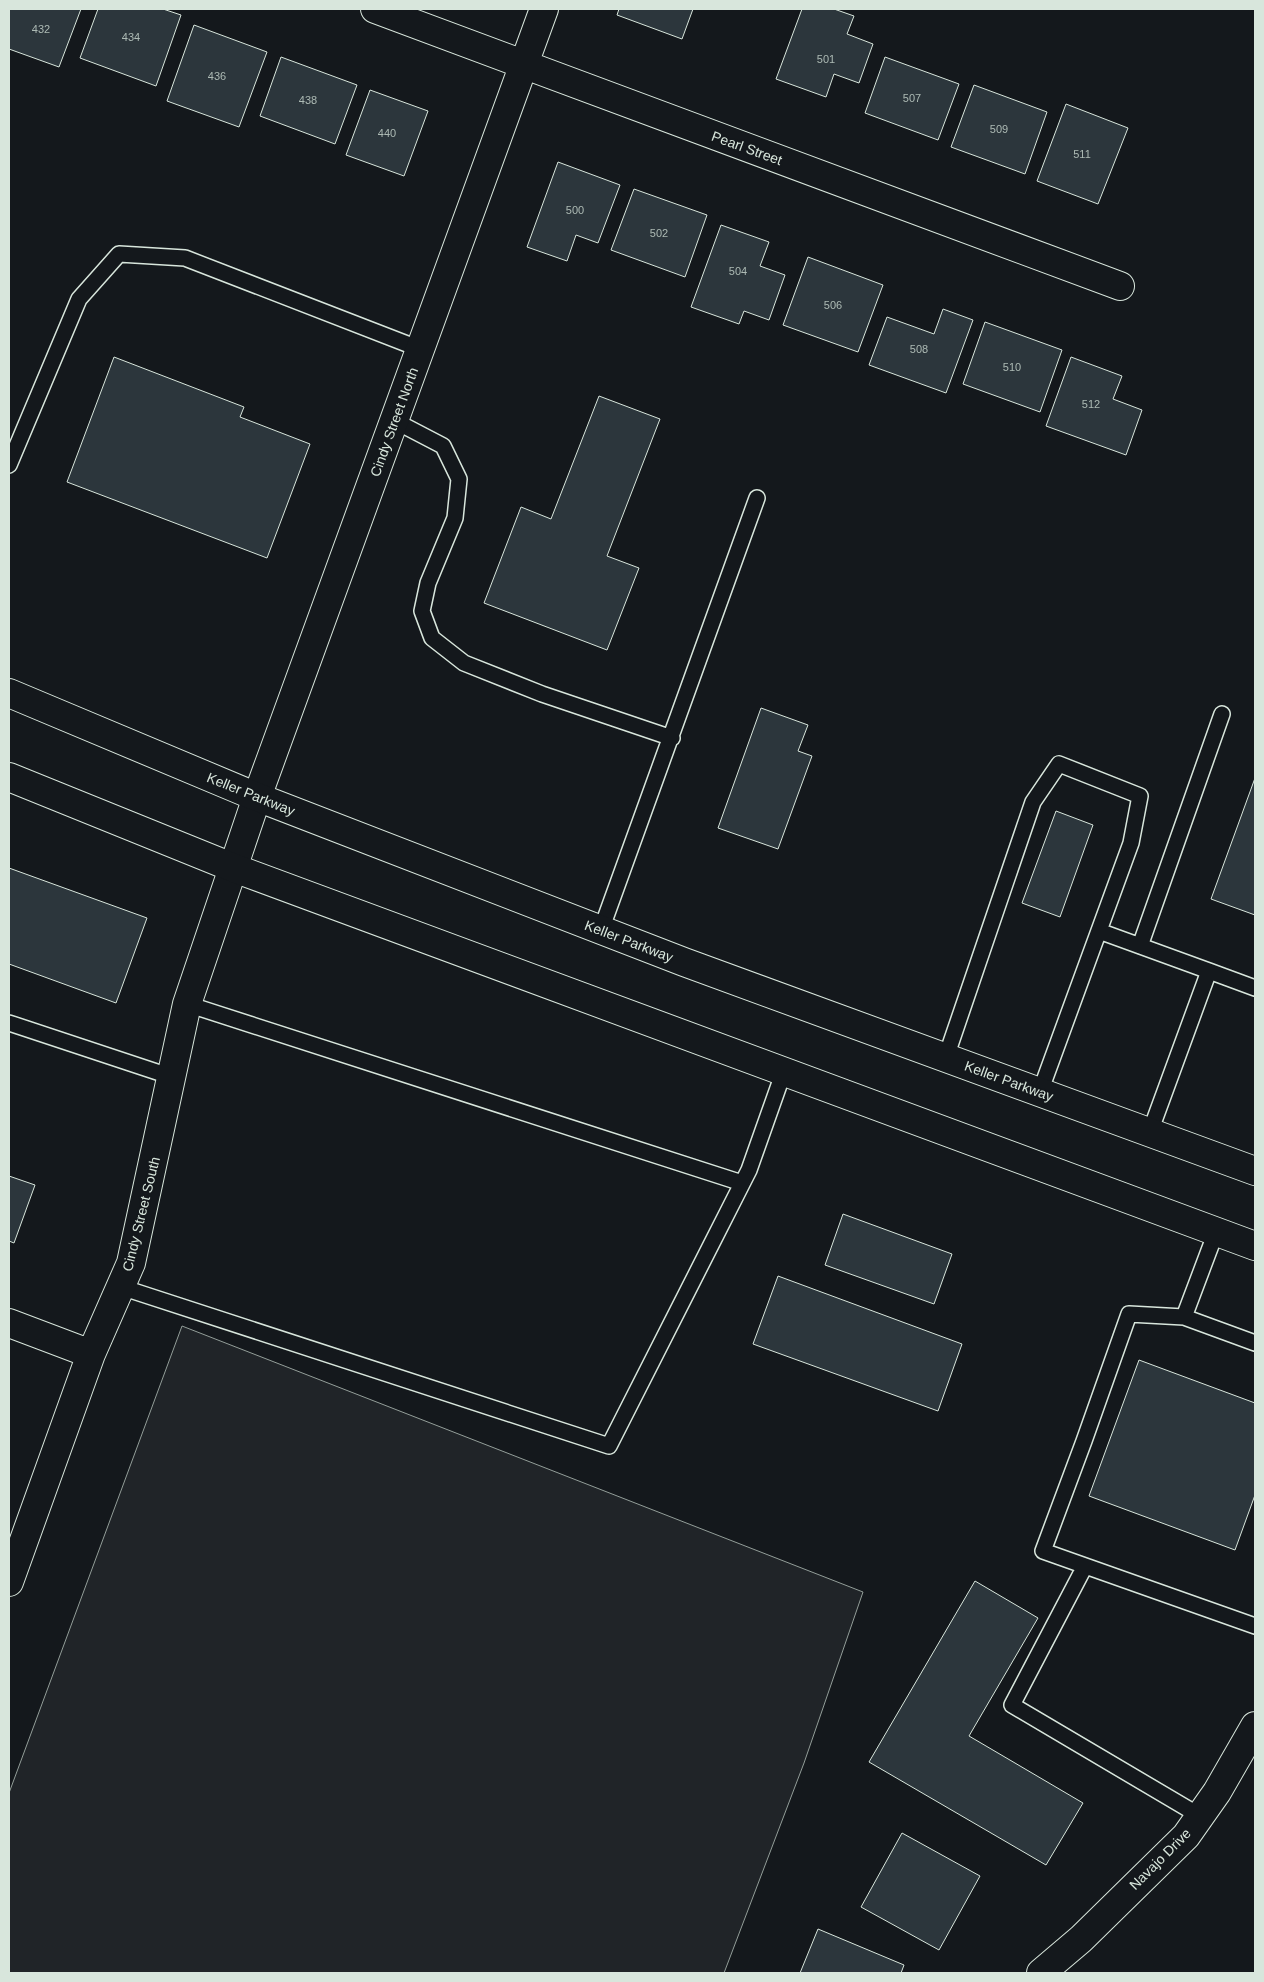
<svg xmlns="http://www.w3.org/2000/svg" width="1264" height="1982" font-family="Helvetica,sans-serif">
<rect width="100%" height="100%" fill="#14181c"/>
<path fill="#202428" stroke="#939e99" d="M182 1326 863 1592 804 1763 724 1973H9V1793Z"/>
<path fill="#2c363c" stroke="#d8e6dc" d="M9 9H81L59 67 9 49Z
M98 9H163L181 15 156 86 80 58Z
M619 9H693L682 39 617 15Z
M802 9H834L854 16 847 34 873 44 859 83 834 74 826 97 776 79Z
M194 25 267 52 239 127 167 101Z
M281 57 357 85 335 144 260 116Z
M885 57 959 84 938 140 865 113Z
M974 85 1047 112 1025 174 951 147Z
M370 90 428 111 404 176 346 155Z
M1066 104 1128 128 1098 204 1037 181Z
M558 162 620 185 598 243 576 235 567 261 527 247Z
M634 189 707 215 685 277 611 250Z
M721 225 769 242 760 266 785 275 769 320 744 311 739 324 691 307Z
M808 257 883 285 858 352 783 325Z
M943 309 973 320 946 393 869 365 887 317 934 334Z
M985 322 1062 350 1040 412 963 384Z
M114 357 244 407 240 417 310 444 267 558 67 482Z
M1071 357 1122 376 1113 399 1142 410 1126 455 1046 426Z
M599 396 660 419 607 556 639 568 607 650 484 603 521 507 551 519Z
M761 708 808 725 798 751 812 756 778 849 718 828Z
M1255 778V915L1211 899Z
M1056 811 1093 825 1060 917 1022 903Z
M9 868 147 918 116 1003 9 964Z
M9 1176 35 1185 14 1243 9 1241Z
M843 1214 952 1254 934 1304 825 1265Z
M778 1276 962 1344 938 1411 753 1344Z
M1139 1360 1255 1403V1495L1235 1550 1089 1496Z
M975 1581 1038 1618 969 1736 1083 1803 1046 1865 869 1762Z
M902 1833 980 1876 939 1950 861 1907Z
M818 1929 904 1965 901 1973H800Z"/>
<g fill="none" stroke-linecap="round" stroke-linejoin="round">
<defs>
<path id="service" d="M395 421 443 446 459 479 455 518 428 583 422 611 432 638 464 663 542 694 672 738
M9 465 79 299 119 254 185 258 420 349
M601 930 757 498
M1099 931 1209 971 1150 1132
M1140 946 1222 714
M1209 971 1255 988
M187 1004 742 1183
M9 1023 172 1077
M946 1057 1033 802 1059 764 1140 796 1131 843 1040 1092
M1216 1232 1184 1317 1129 1314 1084 1441 1043 1551 1255 1626
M121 1287 609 1446 749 1170 784 1071
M1184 1317 1255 1343
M1085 1566 1012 1705 1200 1816"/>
<path id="minor" d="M375 9 1120 286
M9 1323 91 1354
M9 1582 91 1354 131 1263 187 1004 257 797 544 9
M1041 1973 1081 1939 1186 1836 1217 1792 1255 1726"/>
<path id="primary" d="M9 693 257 797 684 962 1255 1171
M9 777 234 868 1255 1246"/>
</defs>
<use href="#service" stroke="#d8e6dc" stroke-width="18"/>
<use href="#minor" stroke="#d8e6dc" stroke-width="30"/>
<use href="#primary" stroke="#d8e6dc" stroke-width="30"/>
<use href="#service" stroke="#14181c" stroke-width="15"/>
<use href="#minor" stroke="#14181c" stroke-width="28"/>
<use href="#primary" stroke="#14181c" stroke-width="28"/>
</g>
<g text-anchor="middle" stroke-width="4" stroke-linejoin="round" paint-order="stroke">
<g font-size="11" fill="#adbab4">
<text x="41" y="33">432</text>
<text x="131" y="41">434</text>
<text x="826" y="63">501</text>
<text x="217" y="80">436</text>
<text x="912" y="102">507</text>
<text x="308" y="104">438</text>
<text x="999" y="133">509</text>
<text x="387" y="137">440</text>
<text x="1082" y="158">511</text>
<text x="575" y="214">500</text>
<text x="659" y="237">502</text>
<text x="738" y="275">504</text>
<text x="833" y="309">506</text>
<text x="919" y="353">508</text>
<text x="1012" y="371">510</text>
<text x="1091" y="408">512</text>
</g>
<g font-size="14" fill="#d8e6dc" stroke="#14181c">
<text transform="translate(747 148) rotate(20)" y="5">Pearl Street</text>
<text transform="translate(394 422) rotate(-70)" y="5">Cindy Street North</text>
<text transform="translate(251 794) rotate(22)" y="5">Keller Parkway</text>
<text transform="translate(629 941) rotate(21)" y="5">Keller Parkway</text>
<text transform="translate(1009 1081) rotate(20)" y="5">Keller Parkway</text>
<text transform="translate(141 1214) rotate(-76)" y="5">Cindy Street South</text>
<text transform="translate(1160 1859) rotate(-45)" y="5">Navajo Drive</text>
</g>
</g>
<rect width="1264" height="1982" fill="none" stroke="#d8e6dc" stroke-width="20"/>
</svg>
